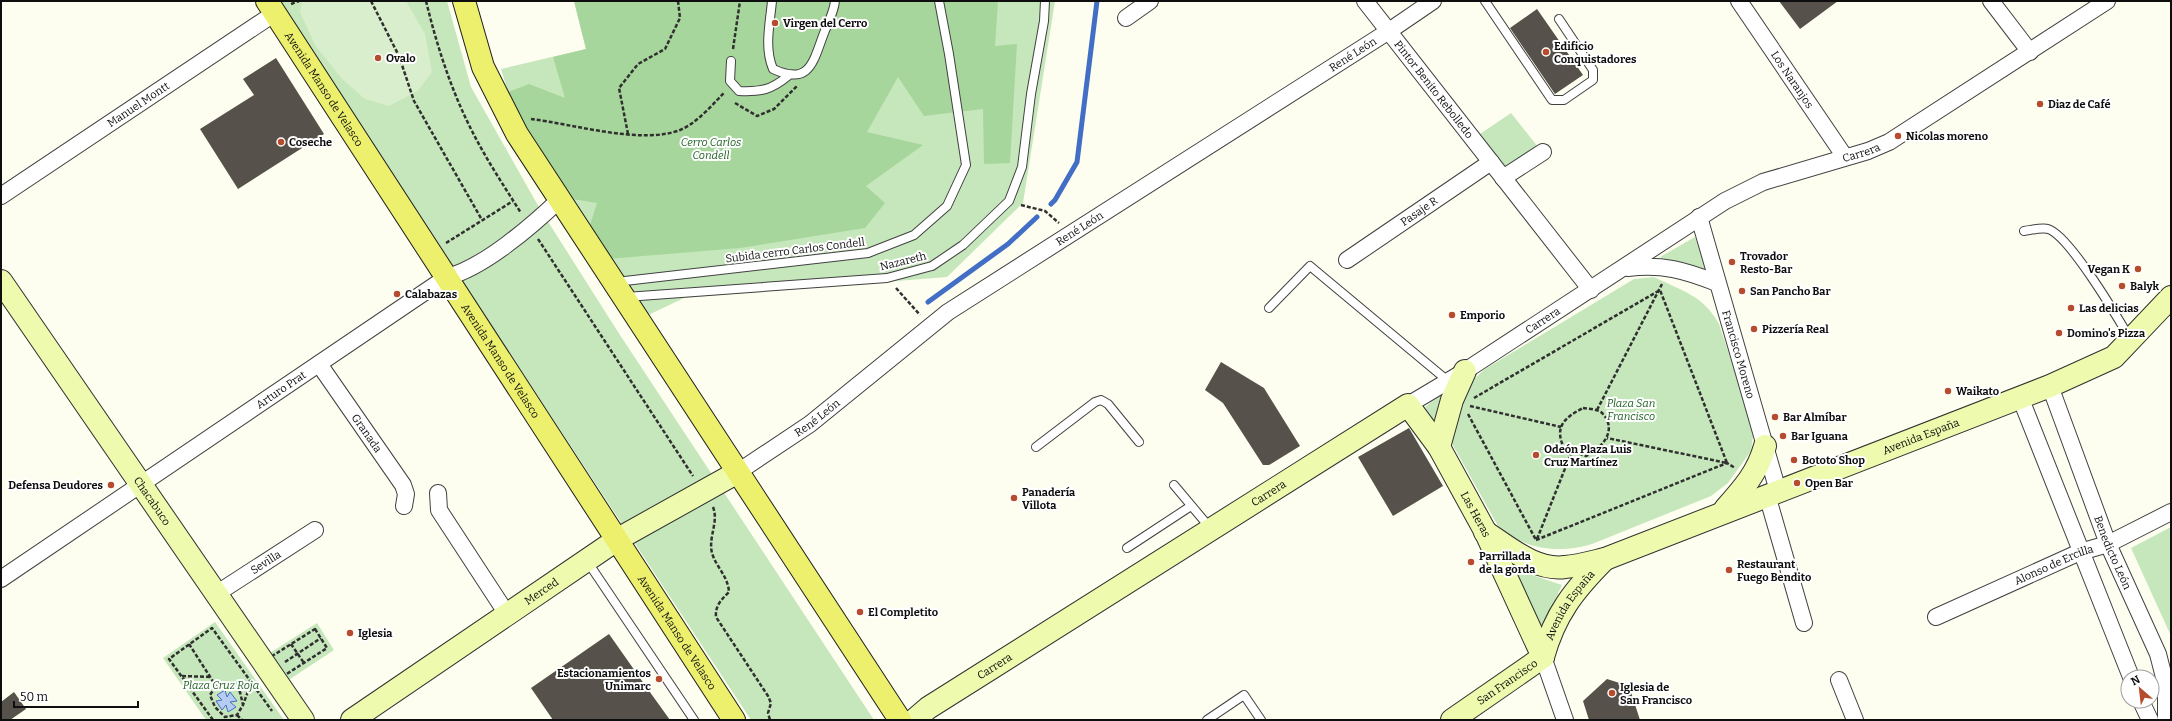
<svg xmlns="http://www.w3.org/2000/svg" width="2172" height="721" font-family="Bitter,serif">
<rect width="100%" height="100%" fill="#fdfeef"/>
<path fill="#c6e7bb" d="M278 1H447L471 87 540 209 618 332 874 720H751Z
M574 1H1055L1023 203 947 277 684 298 642 318 513 108 501 69 586 49Z
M1511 113 1538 147 1505 169 1480 134Z
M1695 237 1708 274 1660 257Z
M1654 277C1682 291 1703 295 1719 324L1751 420 1753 437 1751 451 1728 483 1711 496 1592 544C1560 554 1524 550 1498 526L1450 440 1452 422 1473 380 1485 369 1634 279Z
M1443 393 1435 422 1425 407Z
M2171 527V636L2131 548Z
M1511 565 1529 574 1562 585 1540 631Z
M215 622 284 720H206L163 658Z
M317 623 334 650 275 689 256 662Z"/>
<path fill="#a6d69b" d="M574 1H998L995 46 1017 44 1010 163 984 164 983 109 924 116 898 77 867 132 923 145 866 186 885 203 865 228 740 248 607 259 588 231 597 203 566 198 533 150 508 92 529 84 565 98 553 57 586 49Z"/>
<path fill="#d9eecc" d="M302 1H406L425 34 432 72 418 91 389 106 365 99 342 79 315 45 300 12Z"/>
<path fill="#b7ccf3" stroke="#426ec5" d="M225 690 227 697 230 692 237 701 230 702 236 707 228 712 226 705 222 710 216 701 222 700 217 695Z"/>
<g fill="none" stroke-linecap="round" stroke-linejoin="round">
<path stroke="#426ec5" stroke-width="5" d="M1051 204 1055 200 1077 162 1097 1
M928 302 1008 244 1037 217"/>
</g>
<path fill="#56524b" d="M1779 1H1838L1800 29Z
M1537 9 1583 75 1555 94 1510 28Z
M276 58 324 134 238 189 200 129 254 95 243 79Z
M1221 362 1264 388 1300 446 1269 465H1263L1223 403 1205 390Z
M1409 428 1443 486 1393 516 1358 457Z
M609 634 647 688 670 720H553L531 688Z
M1607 679 1629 686 1640 720H1589L1583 701Z
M14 692 26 709 10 720H1V702Z"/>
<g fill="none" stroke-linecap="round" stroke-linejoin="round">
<defs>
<path id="lane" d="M772 1C770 23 764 48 773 69 810 86 813 62 824 33 828 23 834 12 835 1
M1485 1 1552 100H1564L1593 80V70L1559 19
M731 61 730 81 739 91C761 92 771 90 788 76
M2024 231C2031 230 2042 227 2048 229 2069 235 2118 318 2130 339
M616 282 868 253 914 235 947 206 966 165 949 54 939 1
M626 297 887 278 932 266 963 245 1009 201 1022 167 1031 94 1044 21 1045 1
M1269 308 1310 266 1448 381
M1036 447 1095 402 1101 400 1108 404 1139 442
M1174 485 1211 529
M1127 548 1191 506
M587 561 694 720
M1207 720 1244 695 1261 720"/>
<g id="street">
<path id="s1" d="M1365 1 1591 290"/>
<path id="s2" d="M1739 1 1845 157"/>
<path d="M1991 1 2030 52"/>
<path d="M1126 18 1150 1"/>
<path d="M1503 178 1543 152"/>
<path id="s3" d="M1 196 275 13"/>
<path id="s4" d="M1699 217 1778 491"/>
<path id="s5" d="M1347 260 1491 162"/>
<path d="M1628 268C1663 264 1684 270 1717 283"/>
<path id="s6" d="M319 364 403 485 406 494 404 506"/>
<path id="s7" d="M2050 386 2108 544 2158 654 2166 685V720"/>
<path d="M2020 397 2131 677"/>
<path id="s8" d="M1408 405 1465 371 1725 201 1763 182 1868 151 1889 142 2107 1"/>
<path id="s9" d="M738 472 810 424 948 312 1389 31 1433 1"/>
<path d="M438 493 439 510 507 614"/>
<path d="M1767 495 1804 623"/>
<path id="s10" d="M1 579 447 277C483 268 532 226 559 200"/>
<path id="s11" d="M216 594 315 530"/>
<path id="s12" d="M1936 617 2080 552 2108 544 2171 512"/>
<path d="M1543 657 1565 720"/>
<path d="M1839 680 1855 720"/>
<path d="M2141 701 2150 720"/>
</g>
<g id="secondary">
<path id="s13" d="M1 281 303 720"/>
<path d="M1439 447 1452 400 1465 371"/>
<path d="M1725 509C1743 489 1758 472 1765 446"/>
<path id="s14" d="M1485 532C1509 547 1535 571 1565 567 1578 566 1592 562 1605 559L2050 386 2114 357 2171 297"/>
<path id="s15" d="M1543 657C1555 614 1574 590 1605 559"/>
<path id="s16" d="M352 720 618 539 738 472"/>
<path id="s17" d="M914 720 928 708 1408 405 1439 447 1485 531 1543 657"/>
<path id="s18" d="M1452 720 1543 657"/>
</g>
<g id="primary">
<path id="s19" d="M267 1 734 720"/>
<path d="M464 1 483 67 517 134 900 720"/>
</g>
</defs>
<use href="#lane" stroke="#414141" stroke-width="10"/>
<use href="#street" stroke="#414141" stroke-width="18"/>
<use href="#secondary" stroke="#303030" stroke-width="24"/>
<use href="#primary" stroke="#1f1f1f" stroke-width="24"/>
<path stroke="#303030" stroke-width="2.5" stroke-dasharray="4 2" stroke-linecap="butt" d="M371 1 399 56 414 101 482 220
M426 1C437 46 451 90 472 131 486 159 504 186 521 213
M291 4 299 1
M733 49 740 1
M735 103 757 116 774 109 797 86
M531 119C573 124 642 145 680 130 697 123 711 106 724 93
M628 134 619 88 638 64 665 49 680 18 678 1
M1021 205 1045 211 1059 223
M538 239 693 476
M446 243 513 201
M896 288 920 315
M1474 398 1660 290 1727 463 1607 438
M1470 406 1561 427
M1583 408C1589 409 1599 409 1603 414 1618 431 1601 449 1586 456L1564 448C1554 427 1564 418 1583 408Z
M1597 410 1662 284
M1468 414 1536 540
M713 507C719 522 708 537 712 553 716 567 728 576 729 592 721 600 715 606 716 617L768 696 771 703 768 713 770 720
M1537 539 1572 451
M1536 540 1727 463 1735 468
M315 629 327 648 282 677 269 658Z
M189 644 216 686
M291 644 304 663
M285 662 321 638
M182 676 211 677
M230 683 240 692 243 705 237 715 225 717 215 707 210 695 216 686Z
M230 683H251L243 705
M237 715 242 720
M213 720 169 659 212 628 272 711"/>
<use href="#lane" stroke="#fff" stroke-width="8"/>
<use href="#street" stroke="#fff" stroke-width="16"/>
<use href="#secondary" stroke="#eefaae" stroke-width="22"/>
<use href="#primary" stroke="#edf06d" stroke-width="22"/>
</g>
<g fill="#b64c2e" stroke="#fff" stroke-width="1.5">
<circle cx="775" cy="23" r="4"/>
<circle cx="1546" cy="52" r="4"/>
<circle cx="378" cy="58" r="4"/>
<circle cx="2040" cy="104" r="4"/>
<circle cx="1898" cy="136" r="4"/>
<circle cx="281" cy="142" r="4"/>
<circle cx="1732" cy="262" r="4"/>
<circle cx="2138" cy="269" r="4"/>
<circle cx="2122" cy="286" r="4"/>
<circle cx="1742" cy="291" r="4"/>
<circle cx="397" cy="294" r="4"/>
<circle cx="2071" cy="308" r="4"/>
<circle cx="1452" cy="315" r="4"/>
<circle cx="1754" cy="329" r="4"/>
<circle cx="2059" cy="333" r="4"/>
<circle cx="1948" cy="391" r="4"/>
<circle cx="1775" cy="417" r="4"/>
<circle cx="1783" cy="436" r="4"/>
<circle cx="1536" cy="455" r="4"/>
<circle cx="1794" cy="460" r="4"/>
<circle cx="1797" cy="483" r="4"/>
<circle cx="111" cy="485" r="4"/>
<circle cx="1014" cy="498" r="4"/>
<circle cx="1471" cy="562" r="4"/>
<circle cx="1729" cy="570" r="4"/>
<circle cx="860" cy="612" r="4"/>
<circle cx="350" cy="633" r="4"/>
<circle cx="659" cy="679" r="4"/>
<circle cx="1612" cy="693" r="4"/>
</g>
<g text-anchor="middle" stroke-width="4" stroke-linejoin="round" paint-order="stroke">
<g font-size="11" font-weight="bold" fill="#0e0e0e" stroke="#fff" text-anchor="start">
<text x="783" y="27">Virgen del Cerro</text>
<text x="1554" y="50">Edificio<tspan x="1554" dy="13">Conquistadores</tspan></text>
<text x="386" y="62">Ovalo</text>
<text x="2048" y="108">Diaz de Café</text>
<text x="1906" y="140">Nicolas moreno</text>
<text x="289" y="146">Coseche</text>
<text x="1740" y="260">Trovador<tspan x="1740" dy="13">Resto-Bar</tspan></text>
<text x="2130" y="273" text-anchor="end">Vegan K</text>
<text x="2130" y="290">Balyk</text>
<text x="1750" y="295">San Pancho Bar</text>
<text x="405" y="298">Calabazas</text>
<text x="2079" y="312">Las delicias</text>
<text x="1460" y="319">Emporio</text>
<text x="1762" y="333">Pizzería Real</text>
<text x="2067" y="337">Domino's Pizza</text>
<text x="1956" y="395">Waikato</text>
<text x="1783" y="421">Bar Almíbar</text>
<text x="1791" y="440">Bar Iguana</text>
<text x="1544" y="453">Odeón Plaza Luis<tspan x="1544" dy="13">Cruz Martínez</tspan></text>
<text x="1802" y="464">Bototo Shop</text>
<text x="1805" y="487">Open Bar</text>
<text x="103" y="489" text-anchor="end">Defensa Deudores</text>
<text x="1022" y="496">Panadería<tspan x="1022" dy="13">Villota</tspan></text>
<text x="1479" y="560">Parrillada<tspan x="1479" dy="13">de la gorda</tspan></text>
<text x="1737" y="568">Restaurant<tspan x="1737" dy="13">Fuego Bendito</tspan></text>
<text x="868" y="616">El Completito</text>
<text x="358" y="637">Iglesia</text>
<text x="651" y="677" text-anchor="end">Estacionamientos<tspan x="651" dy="13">Unimarc</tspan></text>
<text x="1620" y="691">Iglesia de<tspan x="1620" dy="13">San Francisco</tspan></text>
</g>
<g font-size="11" fill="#0e0e0e" stroke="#fff">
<text dy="4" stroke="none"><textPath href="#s9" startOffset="744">René León</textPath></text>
<text dy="4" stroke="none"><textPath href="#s2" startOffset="95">Los Naranjos</textPath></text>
<text dy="4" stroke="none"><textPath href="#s19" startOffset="105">Avenida Manso de Velasco</textPath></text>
<text dy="4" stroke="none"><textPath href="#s1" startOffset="112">Pintor Benito Rebolledo</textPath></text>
<text dy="4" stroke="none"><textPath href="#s3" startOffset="165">Manuel Montt</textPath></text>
<text dy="4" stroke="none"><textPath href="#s8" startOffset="522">Carrera</textPath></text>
<text dy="4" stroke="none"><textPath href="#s5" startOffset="87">Pasaje R</textPath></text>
<text dy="4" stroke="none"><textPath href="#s9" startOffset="420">René León</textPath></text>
<text transform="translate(795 250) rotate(-7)" y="4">Subida cerro Carlos Condell</text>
<text transform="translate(903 261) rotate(-14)" y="4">Nazareth</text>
<text dy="4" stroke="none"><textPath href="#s8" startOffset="159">Carrera</textPath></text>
<text dy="4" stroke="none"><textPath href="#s4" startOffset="143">Francisco Moreno</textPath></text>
<text dy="4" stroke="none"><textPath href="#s19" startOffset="429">Avenida Manso de Velasco</textPath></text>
<text dy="4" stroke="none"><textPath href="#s10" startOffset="338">Arturo Prat</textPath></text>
<text dy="4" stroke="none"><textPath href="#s9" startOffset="96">René León</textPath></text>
<text dy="4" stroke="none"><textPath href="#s6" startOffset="84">Granada</textPath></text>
<text dy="4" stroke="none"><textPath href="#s14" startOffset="469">Avenida España</textPath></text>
<text dy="4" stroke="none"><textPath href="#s17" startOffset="421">Carrera</textPath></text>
<text dy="4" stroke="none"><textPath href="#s13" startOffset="267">Chacabuco</textPath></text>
<text dy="4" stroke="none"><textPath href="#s17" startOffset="715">Las Heras</textPath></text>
<text dy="4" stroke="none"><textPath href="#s7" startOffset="178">Benedicto León</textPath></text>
<text dy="4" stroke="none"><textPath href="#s11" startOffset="59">Sevilla</textPath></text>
<text dy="4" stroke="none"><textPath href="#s12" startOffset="129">Alonso de Ercilla</textPath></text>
<text dy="4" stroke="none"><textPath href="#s16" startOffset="229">Merced</textPath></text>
<text dy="4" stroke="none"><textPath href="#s15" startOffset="59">Avenida España</textPath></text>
<text dy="4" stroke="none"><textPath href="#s19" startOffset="753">Avenida Manso de Velasco</textPath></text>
<text dy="4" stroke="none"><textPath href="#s17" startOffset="97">Carrera</textPath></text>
<text dy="4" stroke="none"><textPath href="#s18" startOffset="67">San Francisco</textPath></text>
</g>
<g font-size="11" font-style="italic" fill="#226226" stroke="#fff">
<text x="711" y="146">Cerro Carlos<tspan x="711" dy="13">Condell</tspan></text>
<text x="1631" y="407">Plaza San<tspan x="1631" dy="13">Francisco</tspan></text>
<text x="221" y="689">Plaza Cruz Roja</text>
</g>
</g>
<rect width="2172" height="721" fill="none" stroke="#0e0e0e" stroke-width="4"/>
<g transform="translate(2140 689) rotate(332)"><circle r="19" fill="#ffffff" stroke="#9f9f9f"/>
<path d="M0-3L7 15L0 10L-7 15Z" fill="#b64c2e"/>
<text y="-6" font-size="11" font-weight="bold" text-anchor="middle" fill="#0e0e0e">N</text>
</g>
<path d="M14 701v6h124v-6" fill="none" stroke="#0e0e0e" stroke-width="2"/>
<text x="20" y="701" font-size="12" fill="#0e0e0e" stroke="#ffffff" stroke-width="3" paint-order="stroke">50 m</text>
</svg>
